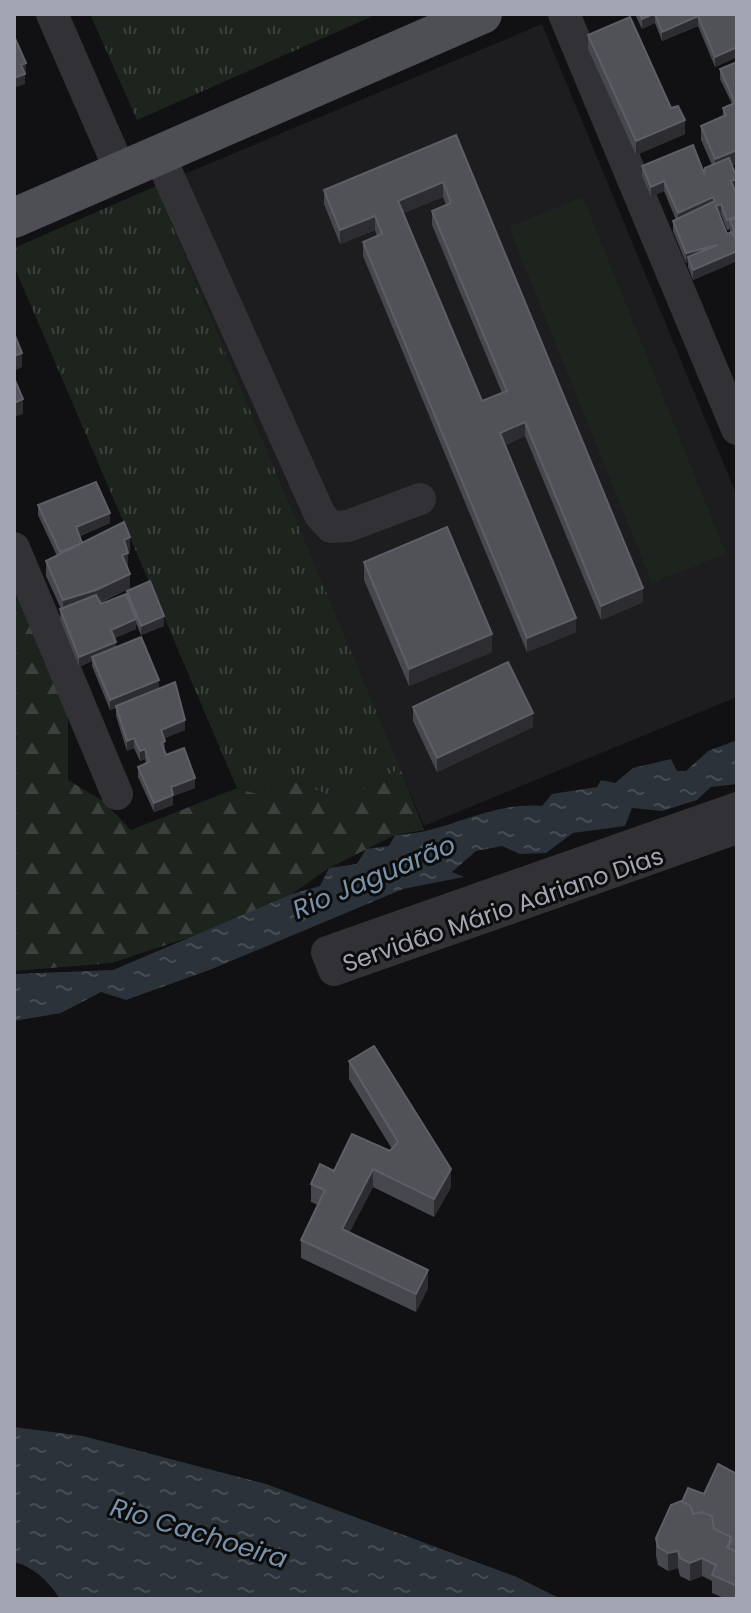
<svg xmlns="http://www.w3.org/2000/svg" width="751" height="1613" font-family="Poppins,sans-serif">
<defs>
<pattern id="grass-tufts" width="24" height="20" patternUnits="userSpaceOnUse" patternTransform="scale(2)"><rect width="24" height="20" fill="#1d241e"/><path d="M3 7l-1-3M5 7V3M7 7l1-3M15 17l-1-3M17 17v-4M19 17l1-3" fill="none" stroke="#3b413c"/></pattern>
<pattern id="forest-firs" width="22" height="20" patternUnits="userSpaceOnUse" patternTransform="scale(2)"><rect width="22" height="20" fill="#1d241e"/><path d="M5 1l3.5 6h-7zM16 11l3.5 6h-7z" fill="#3b413c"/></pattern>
<pattern id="water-ripples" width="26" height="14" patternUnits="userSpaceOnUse" patternTransform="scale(2)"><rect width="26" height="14" fill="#2b3239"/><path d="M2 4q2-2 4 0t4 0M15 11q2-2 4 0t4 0" fill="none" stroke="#474d53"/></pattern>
</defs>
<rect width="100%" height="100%" fill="#111012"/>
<path fill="#1d1d1f" d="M542 24 737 496V697L424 826 156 186Z"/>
<path fill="url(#grass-tufts)" d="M90 14H372L373 16 137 120Z
M156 186 400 768 344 801 287 779 257 794 237 788 14 266V248Z"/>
<path fill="url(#forest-firs)" d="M14 578 68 711V780L103 801 131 830 237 788 257 794 287 779 344 801 400 768 424 830 395 835 329 868 292 894 229 924 112 963 14 971V745L17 737 14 734Z"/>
<path fill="#1d241e" d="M583 197 726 554 652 583 509 227Z"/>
<path fill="url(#water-ripples)" d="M737 740V784L711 787 697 800 662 811 632 808 625 826 573 833 546 853 520 854 502 846 476 851 452 872 464 877 403 889 212 969 126 1000 101 992 61 1013 14 1021V974L113 970 292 894 320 886 329 868 357 864 366 849 389 846 395 835C445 834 490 801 542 806L552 794 597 787 601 780 615 783 633 768 671 759 677 771H686L708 751Z
M14 1427 83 1436 266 1484 517 1577 561 1599H60C50 1583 33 1566 14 1562Z"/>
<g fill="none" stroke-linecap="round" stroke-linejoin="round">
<path stroke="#323236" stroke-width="32" d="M52 14 121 172
M564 14 737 429
M159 155 320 515 331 527 348 526 420 499
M14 548 117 794
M737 808 327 952 334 970 737 828"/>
<path stroke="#4e4f55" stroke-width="40" d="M14 218 482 14"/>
</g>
<path fill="#47484d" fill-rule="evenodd" d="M635 14H737V57L715 67 698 26 662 41 655 23 642 29Z
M588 35 671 108 685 134 636 155 588 49Z
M737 62 732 166 735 190 737 196V261L693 280 688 267V262L686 263 673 231V221L676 220 664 191 651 197 642 176V166L704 173 712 165 701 140V126L723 116V108L732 104 720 79V69ZM721 214 727 230 730 229V233L727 234 719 215Z
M456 135 643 602 601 620 525 436 505 445 576 632 527 652 363 256V242L377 236 375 230 340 244 324 204V190ZM443 197 446 205 432 211V225L502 393 482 401 403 213Z
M38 505 110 523 80 536 82 543 130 551 128 552V567L127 568 130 588 100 603 101 604 127 595V591L164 626 141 635 136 623V629L114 638 116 647 159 688 185 730 164 738 165 750 164 751 166 755 195 788 173 796V805L154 812 138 777V767L146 764 145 759 140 761 134 748 127 751 116 716V708L110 710 92 666V661L79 667 60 619 61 609 46 576V561L57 556 38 515Z
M364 562 492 652 409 686 364 580Z
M413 707 533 727 437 772 413 721Z
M349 1061 451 1187 434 1217 373 1187 349 1233 428 1288 416 1312 301 1258V1240L318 1205 311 1202V1184L334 1171 390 1151 392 1149 349 1079Z
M737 1474V1599H726L712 1593V1581L702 1576 690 1581 680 1576 678 1568 668 1571 658 1565 656 1556V1538L682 1502 704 1494Z"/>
<path fill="#2d2d31" d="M653 14H655V23L642 29V19Z
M698 16V26L662 41V32Z
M737 47V57L715 67V57Z
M26 63V73L21 75V65Z
M25 74V84L14 88V78Z
M685 120V134L636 155V141Z
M737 150V164L715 173V159Z
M737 179V189L731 191V181Z
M664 181V191L651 197V187Z
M443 182V197L398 215V201Z
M713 197V207L678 223V213Z
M721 204V214L716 216V206Z
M375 216V230L340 244V230Z
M717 245 688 257V262L686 263V253Z
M737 251V261L693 280V270Z
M22 353V367L14 371V356Z
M23 399V414L14 417V403Z
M525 422V436L500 447V433Z
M110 513V523L76 537V527Z
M130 537V551L124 554V540Z
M128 553V567L122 569V555Z
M130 574V588L96 604 63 614V600Z
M643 588V602L601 620V606Z
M164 616V626L141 635V626Z
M576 618V632L527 652V638Z
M136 619V629L111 640V630Z
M492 634V652L409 686V669Z
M116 642V652L92 657V661L79 667V657Z
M159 680V690L110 710V700Z
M533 713V727L437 772V758Z
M185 720V730L161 740V730Z
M134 738V748L127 751V741Z
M145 749V759L140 761V751Z
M195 778V788L173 796V805L154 812V803L171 787Z
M373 1169V1187L342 1247V1229Z
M451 1169V1187L434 1217V1199Z
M428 1270V1288L416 1312V1294Z
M678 1551V1568L668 1571V1553Z
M702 1558V1576L690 1581V1563Z"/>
<path fill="#515258" stroke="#5e5f66" stroke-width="2" fill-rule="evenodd" d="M640 14H653L642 19Z
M655 14H737V47L715 57 698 16 662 32Z
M630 17 671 108 678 106 685 120 636 141 588 35Z
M14 36 26 63 21 65 25 74 14 78Z
M737 62V102L735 103 720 69Z
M737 102V150L715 159 701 126 726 115 723 108Z
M456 135 643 588 601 606 525 422 500 433 576 618 527 638 363 242 382 234 375 216 340 230 324 190ZM443 182 451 203 432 211 507 391 482 401 398 201Z
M693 145 704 173 705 168 729 158 737 178V179L731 181 737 196V216L727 220 721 204 716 206 727 234 732 232 737 243V251L693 270 688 257 717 245 686 253 673 221 715 201 713 197 678 213 664 181 651 187 642 166Z
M737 217V238L730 220Z
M14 333 22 353 14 356Z
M14 378 23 399 14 403Z
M96 482 110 513 76 527 82 543 60 552 38 505Z
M124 522 130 537 124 540 128 553 122 555 130 574 96 590 63 600 46 561Z
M447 527 492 634 409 669 364 562Z
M150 581 164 616 141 626 127 591Z
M126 594 136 619 111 630 116 642 79 657 60 609 96 595 101 604Z
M141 637 159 680 110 700 92 657Z
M508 662 533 713 437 758 413 707Z
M175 682 185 720 161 730 165 741 161 743 166 755 184 748 195 778 171 787 173 795 154 803 138 767 149 762 145 749 140 751 134 738 127 741 116 706Z
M374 1046 451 1169 434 1199 373 1169 342 1229 428 1270 416 1294 301 1240 325 1190 311 1184 320 1164 334 1171 352 1134 390 1151 398 1142 349 1061Z
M718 1464 737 1474 736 1552 728 1548 731 1541V1537L714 1529 712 1516 702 1512 693 1514 690 1505 682 1502 688 1488 704 1494Z
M681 1501 690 1505 693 1514 702 1512 712 1516 714 1529 731 1537 727 1547 737 1552V1586L712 1575 716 1565 702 1558 690 1563 680 1558 678 1551 668 1553 658 1547 656 1538 671 1505Z"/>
<g text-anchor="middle" stroke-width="6" stroke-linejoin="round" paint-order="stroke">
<g font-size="24" fill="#a3a6b2" stroke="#0c0c0d">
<text transform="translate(503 910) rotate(-19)" y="8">Servidão Mário Adriano Dias</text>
</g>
<g font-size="26" font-style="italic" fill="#7b92ab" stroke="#0c0c0d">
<text transform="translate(374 877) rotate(-23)" y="9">Rio Jaguarão</text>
<text transform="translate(199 1533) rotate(17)" y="9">Rio Cachoeira</text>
</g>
</g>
<rect width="751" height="1613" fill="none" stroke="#a3a6b2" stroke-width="32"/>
</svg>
